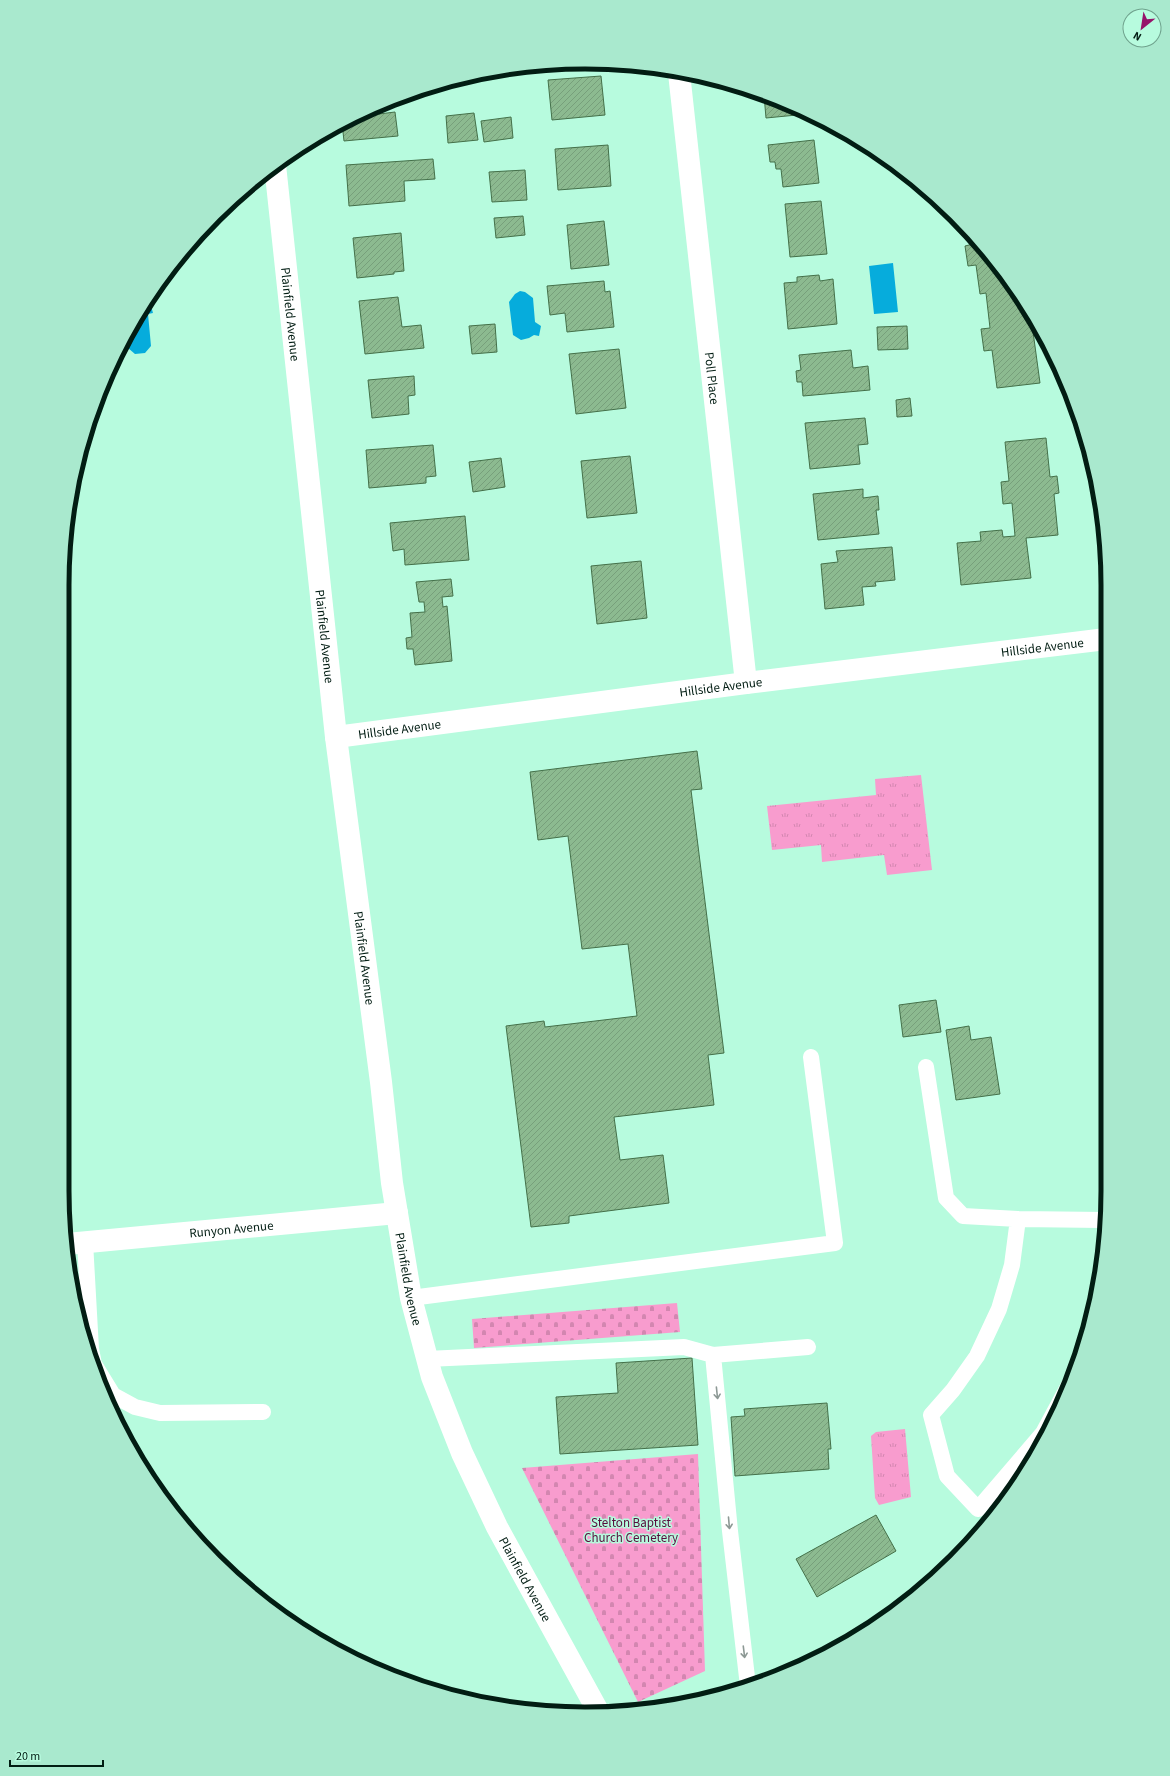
<svg xmlns="http://www.w3.org/2000/svg" width="1170" height="1776" font-family="'Source Sans 3',sans-serif">
<defs>
<pattern id="cemetery-stones" width="16" height="16" patternUnits="userSpaceOnUse"><rect width="16" height="16" fill="#f89cce"/><path d="M2 7V4a2 2 0 0 1 4 0v3zM10 15v-3a2 2 0 0 1 4 0v3z" fill="#d386b0"/></pattern>
<pattern id="park-tufts" width="24" height="20" patternUnits="userSpaceOnUse"><rect width="24" height="20" fill="#f89cce"/><path d="M3 7l-1-3M5 7V3M7 7l1-3M15 17l-1-3M17 17v-4M19 17l1-3" fill="none" stroke="#d386b0"/></pattern>
<pattern id="building-hatch" width="6" height="6" patternUnits="userSpaceOnUse"><rect width="6" height="6" fill="#8cba90"/><path d="M-1 1l2-2M0 6l6-6M5 7l2-2" fill="none" stroke="#779f7b"/></pattern>
</defs>
<rect width="100%" height="100%" fill="#b7fbde"/>
<path fill="url(#cemetery-stones)" d="M677 1303 680 1332 474 1348 472 1319Z
M698 1454 705 1671 638 1702 522 1468Z"/>
<path fill="url(#park-tufts)" d="M921 775 932 870 887 875 884 855 822 862 821 845 772 850 767 806 876 795 875 779Z
M905 1429 911 1497 879 1505 875 1498 871 1436 876 1432Z"/>
<path fill="#06acdc" d="M893 263 898 312 874 314 869 266Z
M520 291 525 292 533 298 535 322 541 326 539 336 534 335 529 338 521 340 513 335 509 302 515 294Z
M146 303V306H151L153 313 148 314 151 346 145 353 135 354 128 348 127 338Z"/>
<path fill="url(#building-hatch)" stroke="#447049" d="M601 76 605 115 552 120 548 80Z
M764 95 807 114 766 118Z
M378 107 379 114 395 112 398 136 344 141 342 123 353 116Z
M474 113 478 140 448 143 446 116Z
M511 117 513 138 484 142 481 121Z
M814 140 819 183 783 187 781 169H776L775 162H770L768 145Z
M608 145 611 186 558 190 555 149Z
M433 159 435 179 404 181 405 201 349 206 346 165Z
M525 170 527 200 492 202 489 172Z
M821 201 827 254 790 257 785 204Z
M523 216 525 235 496 238 494 218Z
M604 221 609 265 571 269 567 225Z
M401 233 404 271 394 272V274L357 278 353 238Z
M973 237 1000 266 1031 317 1040 383 997 388 992 350 984 351 981 329 990 328 986 293 980 294 976 265 968 266 965 246 973 244Z
M819 275 820 281 833 279 837 324 788 329 784 283 797 282V277Z
M604 281 605 292 610 291 614 327 567 332 565 313 550 315 547 286Z
M398 297 402 327 421 325 424 348 365 354 359 301Z
M495 324 497 352 472 354 469 326Z
M907 326 908 349 878 350 877 327Z
M619 349 626 408 576 414 569 354Z
M851 350 853 368 868 366 870 390 803 396 802 382H797L796 371 801 370 799 355Z
M414 376 415 395 408 396 409 414 372 418 368 380Z
M910 398 912 416 897 417 896 400Z
M865 418 868 444 858 445 860 464 810 469 805 423Z
M1046 438 1050 477 1057 476 1059 493 1054 494 1058 535 1026 538 1031 578 961 585 957 543 981 541 980 532 1002 530 1003 537 1015 536 1012 503 1003 504 1001 482 1009 481 1005 442Z
M433 445 436 476 426 477V483L369 488 366 450Z
M630 456 637 513 587 518 581 461Z
M501 458 505 487 473 492 469 462Z
M863 489V498L878 496 879 510H876L879 534 818 540 813 494Z
M465 516 469 560 405 565 404 549 393 551 390 523Z
M892 547 895 580 875 582 876 586 862 587 864 605 825 609 821 564 838 562 836 551Z
M641 561 647 618 597 624 591 566Z
M451 579 453 596 442 597 443 607 447 606 452 661 415 665 413 649H407L406 638 412 637 410 613 425 612 424 602H419L416 582Z
M697 751 702 789 691 790 724 1053 708 1055 714 1105 614 1117 620 1160 663 1155 669 1203 569 1216V1223L531 1227 506 1026 544 1021 545 1027 637 1016 628 944 582 949 568 836 538 840 530 772Z
M936 1000 941 1032 903 1037 899 1005Z
M969 1026 971 1040 991 1037 1000 1094 956 1100 946 1030Z
M692 1358 698 1445 560 1454 556 1397 618 1393 616 1363Z
M827 1403 831 1449H828L829 1469 735 1476 731 1417 745 1416 744 1409Z
M876 1515 896 1551 817 1597 796 1559Z"/>
<g fill="none" stroke-linecap="round" stroke-linejoin="round">
<path stroke="#fff" stroke-width="16" d="M926 1067 946 1198 963 1216 1018 1219
M85 1242 91 1349 94 1364 113 1395 135 1407 160 1413 263 1412
M411 1298 835 1243 811 1057
M713 1355 730 1531 748 1686
M427 1359 684 1347 713 1355 808 1347
M1071 1381 1043 1433 978 1509 947 1476 931 1415 953 1390 977 1356 999 1309 1012 1265 1018 1219 1104 1220"/>
<g stroke="#fff" stroke-width="22">
<path id="s1" d="M679 73 746 683"/>
<path id="s2" d="M336 737 746 683 1106 639"/>
<path id="s3" d="M67 1244 397 1213"/>
</g>
<path stroke="#fff" stroke-width="22" id="s4" d="M275 165 336 737 381 1082 392 1183 411 1298 432 1377 462 1453 497 1527 598 1711"/>
</g>
<defs><path id="oneway-shaft" d="M-6 0H5M1.5-3L5.5 0L1.5 3" fill="none" stroke-width="1.6" stroke-linecap="round" stroke-linejoin="round"/></defs>
<g stroke="#8d9995">
<use href="#oneway-shaft" transform="translate(717 1393) rotate(84)"/>
<use href="#oneway-shaft" transform="translate(729 1523) rotate(85)"/>
<use href="#oneway-shaft" transform="translate(744 1652) rotate(83)"/>
</g>
<g text-anchor="middle" stroke-width="3" stroke-linejoin="round" paint-order="stroke">
<g font-size="13" fill="#021d13" stroke="#b7fbde">
<text dy="5" stroke="none"><textPath href="#s4" startOffset="150">Plainfield Avenue</textPath></text>
<text dy="5" stroke="none"><textPath href="#s1" startOffset="307">Poll Place</textPath></text>
<text dy="5" stroke="none"><textPath href="#s4" startOffset="474">Plainfield Avenue</textPath></text>
<text dy="5" stroke="none"><textPath href="#s2" startOffset="712">Hillside Avenue</textPath></text>
<text dy="5" stroke="none"><textPath href="#s2" startOffset="388">Hillside Avenue</textPath></text>
<text dy="5" stroke="none"><textPath href="#s2" startOffset="64">Hillside Avenue</textPath></text>
<text dy="5" stroke="none"><textPath href="#s4" startOffset="798">Plainfield Avenue</textPath></text>
<text dy="5" stroke="none"><textPath href="#s3" startOffset="165">Runyon Avenue</textPath></text>
<text dy="5" stroke="none"><textPath href="#s4" startOffset="1122">Plainfield Avenue</textPath></text>
<text dy="5" stroke="none"><textPath href="#s4" startOffset="1446">Plainfield Avenue</textPath></text>
</g>
<g font-size="13" fill="#580d3d" stroke="#b7fbde">
<text x="631" y="1527">Stelton Baptist<tspan x="631" dy="15">Church Cemetery</tspan></text>
</g>
</g>
<path d="M0 0H1170V1776H0ZM585 69H585A516 516 0 0 1 1101 585V1191A516 516 0 0 1 585 1707H585A516 516 0 0 1 69 1191V585A516 516 0 0 1 585 69Z" fill="#a9e9ce" fill-rule="evenodd"/>
<path fill="none" stroke="#021d13" stroke-width="5" d="M585 69H585A516 516 0 0 1 1101 585V1191A516 516 0 0 1 585 1707H585A516 516 0 0 1 69 1191V585A516 516 0 0 1 585 69Z"/>
<g transform="translate(1142 28) rotate(210)"><circle r="19" fill="#b7fbde" stroke="#6fa28d"/>
<path d="M0-3L7 15L0 10L-7 15Z" fill="#96136a"/>
<text y="-6" font-size="11" font-weight="bold" text-anchor="middle" fill="#021d13">N</text>
</g>
<path d="M10 1760v6h93v-6" fill="none" stroke="#021d13" stroke-width="2"/>
<text x="16" y="1760" font-size="12" fill="#021d13" stroke="#b7fbde" stroke-width="3" paint-order="stroke">20 m</text>
</svg>
